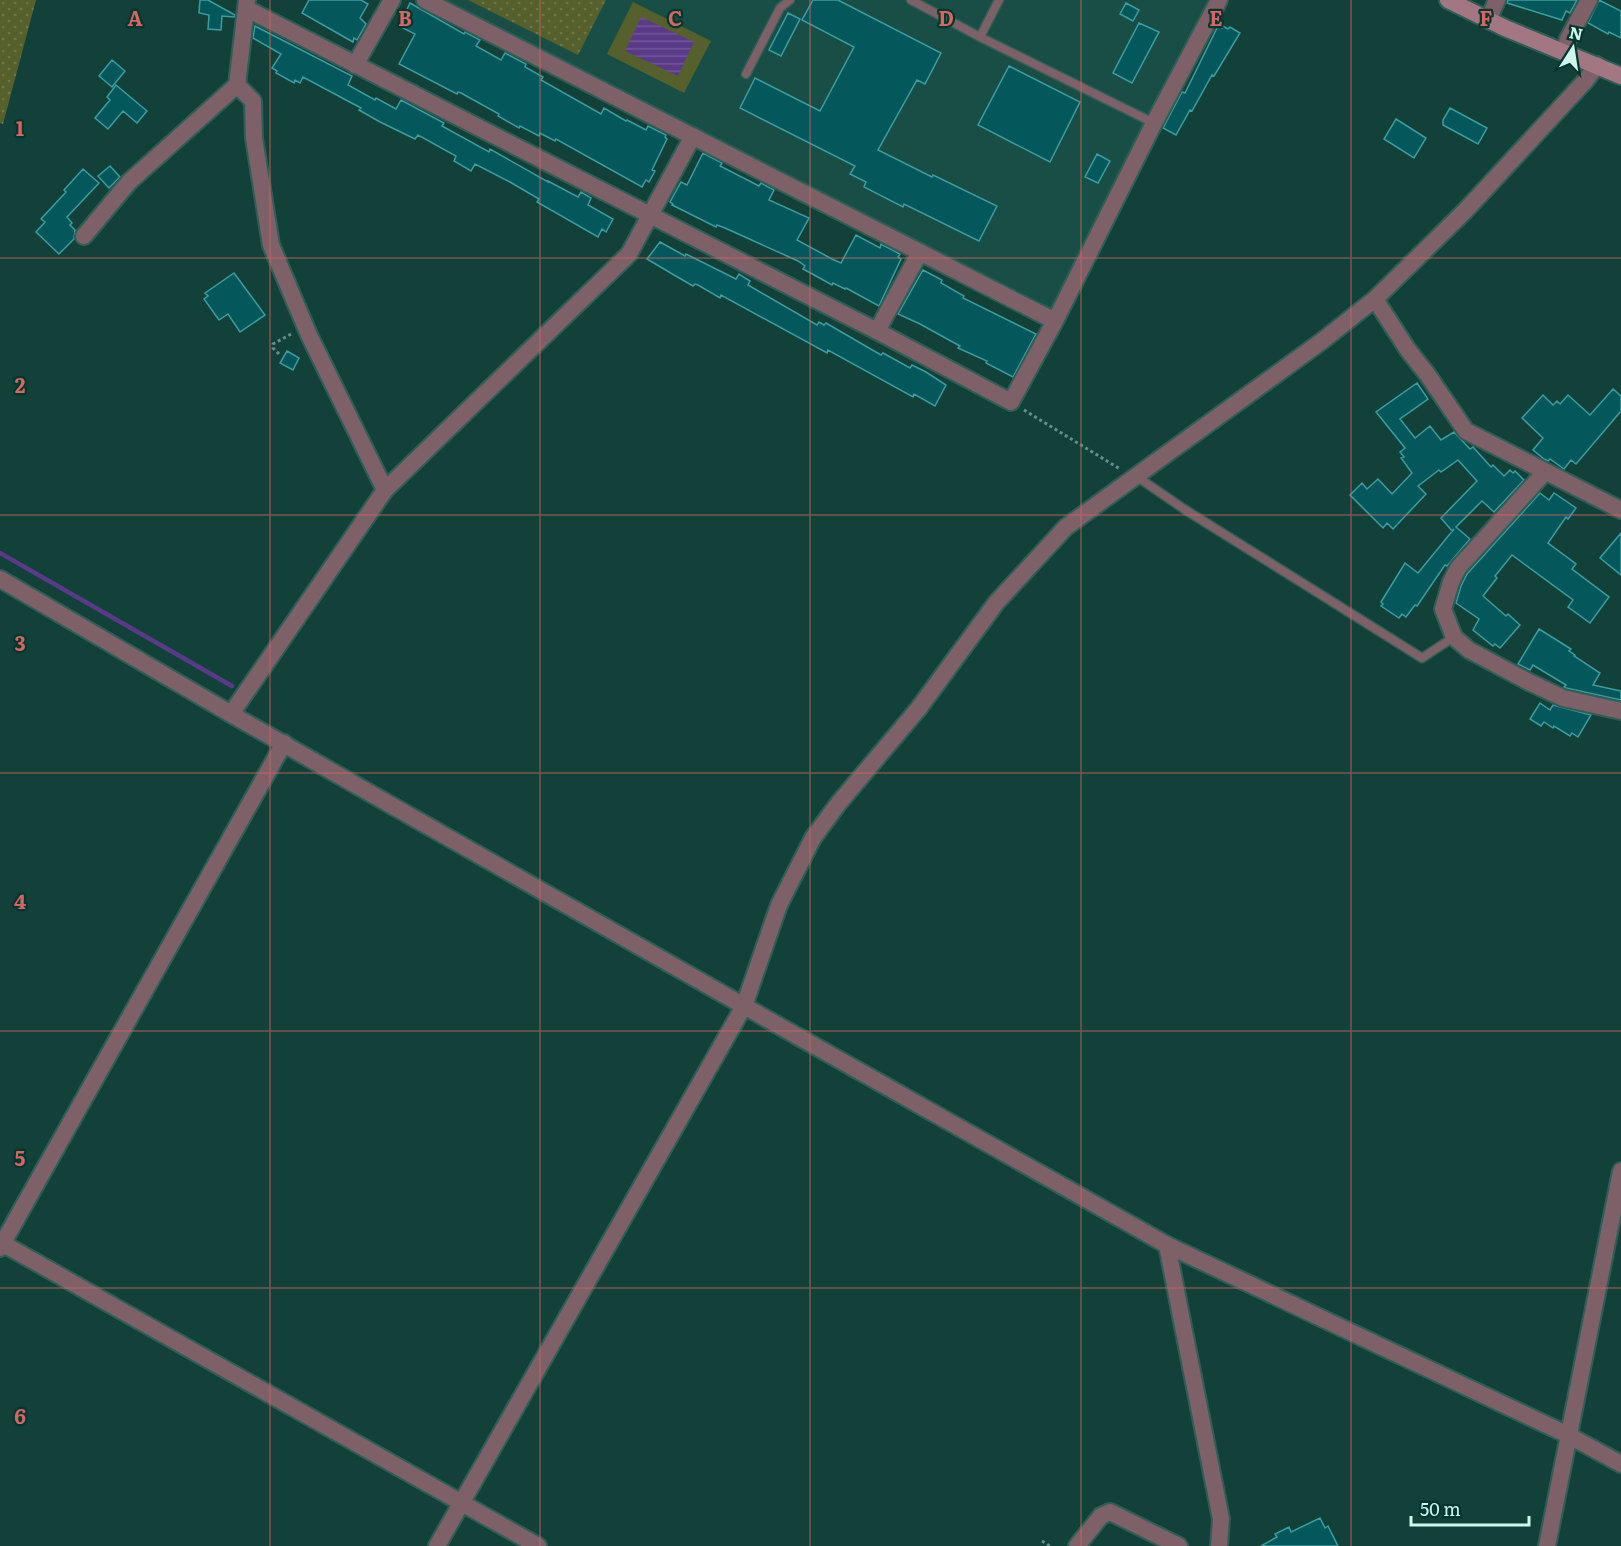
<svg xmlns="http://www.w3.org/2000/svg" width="1621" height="1546" font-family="Literata,serif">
<defs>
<pattern id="grass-dots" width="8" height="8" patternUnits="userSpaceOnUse" patternTransform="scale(1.5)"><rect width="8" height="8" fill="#55602c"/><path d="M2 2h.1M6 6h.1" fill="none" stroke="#6c784b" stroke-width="1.8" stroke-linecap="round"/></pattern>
<pattern id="water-rules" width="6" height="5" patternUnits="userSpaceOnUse" patternTransform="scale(1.5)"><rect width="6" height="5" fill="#5a3a88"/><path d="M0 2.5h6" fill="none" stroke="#715799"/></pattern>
</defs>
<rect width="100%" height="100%" fill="#124139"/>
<path fill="#184e45" d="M444 0H1211L1051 308Z"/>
<path fill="url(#grass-dots)" d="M0 0H36L3 124 0 123Z
M468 0H606L578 55Z"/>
<path fill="#55602c" d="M633 2 711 41 684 93 607 54Z"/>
<path fill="url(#water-rules)" d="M641 17 694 42 678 76 625 51Z"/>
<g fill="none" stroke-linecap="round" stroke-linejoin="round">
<path stroke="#5a3a88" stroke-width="4.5" d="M0 553 232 686"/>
</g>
<path fill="#04585b" stroke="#3e9ca0" stroke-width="1.5" d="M200 0H208L235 15 234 17 222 16 221 30 208 29 209 15 199 13Z
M309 0H361L368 4 360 18 366 24 357 40 354 38 353 42 302 13Z
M813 0H838L941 53 925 84 917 80 878 150 932 177 933 175 997 206 979 241 904 204 903 207 864 187 866 182 850 174 855 166 740 108 755 78 820 111 854 47 802 20Z
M1508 0H1577L1570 13 1566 11 1562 20 1507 3Z
M1599 0 1621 11V38L1609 32 1608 34 1588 23Z
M410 3 464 34 465 32 480 40 476 46 501 60 505 53 526 64 525 67 543 77 541 80 601 114 604 108 626 121 627 120 646 130 648 126 666 135 665 137 667 139 652 170 655 171 649 182 646 180 642 187 556 139 555 141 540 133 539 136 520 126 519 128 498 116 499 114 461 93 458 92 457 94 399 64 415 34 401 27 402 25 400 24Z
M1126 3 1139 10 1133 21 1120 14Z
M788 13 800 19 781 56 769 50Z
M1139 23 1159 32 1132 83 1113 73Z
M255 26 352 76 348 85 375 100 376 98 396 109 401 100 444 123 442 126 489 152 490 149 548 182V181L578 197 581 192 591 198 588 205 613 219 606 232 602 229 598 237 537 202 539 199 510 182 475 164 471 171 454 161 456 156 418 135 415 139 380 122 359 110 361 108 303 77 300 83 295 80 294 83 276 73 277 71 272 68 281 54 253 38Z
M1218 26 1222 28 1223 26 1228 29 1230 27 1240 33 1214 76 1212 75 1192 111 1190 110 1176 135 1163 128 1182 92 1185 93Z
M112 60 125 71 112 87 99 76Z
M1009 66 1080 102 1050 162 978 125Z
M116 85 147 111 137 123 123 111 108 129 95 118 110 100 107 97Z
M1450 108 1487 128 1478 144 1443 125V120Z
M1396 119 1426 138 1414 158 1384 139Z
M703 153 722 163 720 166 759 186 761 183 774 190 769 200 809 218 797 240 832 259 841 263 856 235 880 248 881 244 900 254 898 257 901 259 879 306 846 288 845 289 833 283 832 285 816 276 803 269 805 266 798 261 725 228 717 225 716 227 672 205 673 204 670 202 681 182 687 185Z
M1097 154 1110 161 1098 183 1085 177Z
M110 166 120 177 109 188 98 176Z
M83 169 99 183 67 217 72 223 70 225 75 230 74 239 59 254 36 232 45 222 41 219 66 192 64 190Z
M660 242 685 256 686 254 736 279 739 274 750 281 748 285 817 325 819 322 824 325 826 323 881 355 883 353 910 368 912 365 926 372 946 385 935 406 914 394 913 397 828 350 827 353 721 295 720 298 698 285 695 284 693 286 674 275 647 259Z
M923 270 942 280 941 283 964 296 963 298 1036 334 1013 377 986 363 987 361 958 348 960 346 920 324 898 314Z
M234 273 265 315 240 332 228 314 219 320 204 299 208 296 205 293Z
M287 351 299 358 293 370 280 363Z
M1417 383 1428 399 1400 419 1415 438 1430 426 1441 440 1454 432 1470 449 1473 447 1491 467 1493 465 1504 476 1510 470 1513 473 1515 471 1524 480 1494 512 1482 501 1456 527 1470 539 1447 566 1445 565 1417 606 1415 605 1406 617 1402 614 1399 618 1381 606 1383 604 1381 602 1405 563 1418 573 1454 529 1452 531 1441 518 1477 481 1458 460 1441 472 1439 470 1418 486 1426 494 1393 529 1387 523 1383 528 1350 495 1362 483 1367 489 1378 479 1392 494 1412 473 1401 458 1404 457 1400 452 1405 448 1376 412Z
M1613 389 1621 396V411L1576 464 1571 460 1564 469 1550 459 1548 461 1544 459 1533 450 1543 438 1522 418 1543 395 1553 405 1557 401 1560 404 1568 395 1590 415Z
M1540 493 1549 500 1554 493 1576 508 1568 519 1566 517 1548 543 1576 564 1572 569 1609 597 1590 623 1568 607 1573 600 1512 555 1495 576 1497 578 1483 596 1506 616 1508 614 1520 625 1500 648 1495 644 1493 646 1473 630 1479 619 1456 603 1461 586 1467 574Z
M1621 533V575L1600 558Z
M1539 629 1571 649 1569 651 1575 655 1574 656 1600 673 1593 685 1621 691V700L1566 688 1564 687 1566 685 1533 665 1530 670 1518 664Z
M1540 703 1550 710 1553 705 1591 715 1578 737 1572 733 1570 736 1554 726 1553 728 1544 722 1541 726 1530 719Z
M1320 1518 1325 1528 1328 1526 1338 1546H1261L1277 1537 1275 1534 1289 1527 1291 1532Z"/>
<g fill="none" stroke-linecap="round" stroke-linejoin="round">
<defs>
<path id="service" d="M911 0 980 37
M999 0 980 37 1154 123
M746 74 780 8 790 0
M1136 476 1184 509 1422 658 1454 637"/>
<path id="minor" d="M247 9 877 331 1011 402 1055 321 425 0
M1488 20 1497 0
M1565 52 1568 39 1589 0
M355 65 392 0
M237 85 253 101 254 138 271 245 309 335 385 490
M84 236 129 182 237 85 247 0
M1375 299 1408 350 1427 374 1466 431 1621 510
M1055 321 1154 123 1219 0
M877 331 920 252
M1545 472 1458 568 1451 582 1443 609 1454 637 1469 650 1527 681 1563 698 1621 711
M0 579 231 714 744 1006 779 905 813 838 838 804 919 708 996 603 1066 527 1322 341 1375 299 1465 211 1586 80 1597 65
M231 714 385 490 629 254 693 136
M0 1242 538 1546
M1167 1245 1221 1519 1219 1546
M0 1248 284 743
M1077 1546 1101 1516 1110 1512 1179 1546
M1547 1546 1621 1171"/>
<path id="tertiary" d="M437 1546 744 1006 1167 1245 1568 1435 1621 1464"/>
<path id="secondary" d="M1448 0 1505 28 1621 76"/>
</defs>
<use href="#service" stroke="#305e56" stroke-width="11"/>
<use href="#minor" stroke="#305e56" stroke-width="20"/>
<use href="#tertiary" stroke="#305e56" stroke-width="20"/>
<use href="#secondary" stroke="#305e56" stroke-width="20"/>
<path stroke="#649088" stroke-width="3" stroke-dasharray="3 3" stroke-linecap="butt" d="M279 354 273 348V344L293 333
M1024 410 1120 469
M1042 1541 1050 1546"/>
<use href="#service" stroke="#7d6068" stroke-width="8"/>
<use href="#minor" stroke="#7d6068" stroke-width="16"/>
<use href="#tertiary" stroke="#7d6068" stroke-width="16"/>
<use href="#secondary" stroke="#a37683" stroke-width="16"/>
</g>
<path fill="none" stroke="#d46663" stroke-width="1.5" stroke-opacity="0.55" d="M270 0V1546M540 0V1546M810 0V1546M1081 0V1546M1351 0V1546M0 258H1621M0 515H1621M0 773H1621M0 1031H1621M0 1288H1621"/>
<g font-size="20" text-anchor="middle" font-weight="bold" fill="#d46663" stroke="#04362f" stroke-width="4.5" stroke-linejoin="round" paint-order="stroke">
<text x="135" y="26">A</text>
<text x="405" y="26">B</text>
<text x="675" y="26">C</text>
<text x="946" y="26">D</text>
<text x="1216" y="26">E</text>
<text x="1486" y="26">F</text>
<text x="20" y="136">1</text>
<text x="20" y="393">2</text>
<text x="20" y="651">3</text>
<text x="20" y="909">4</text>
<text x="20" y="1166">5</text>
<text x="20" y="1424">6</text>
</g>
<g transform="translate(1573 48) rotate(12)" stroke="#04362f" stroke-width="4.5" paint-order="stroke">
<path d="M0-4.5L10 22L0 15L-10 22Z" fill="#cff7ee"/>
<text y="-9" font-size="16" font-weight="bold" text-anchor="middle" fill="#cff7ee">N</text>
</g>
<path d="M1411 1516v9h118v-9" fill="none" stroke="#cff7ee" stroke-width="3"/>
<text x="1420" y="1516" font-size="18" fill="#cff7ee" stroke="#04362f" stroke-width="4.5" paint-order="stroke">50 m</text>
</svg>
